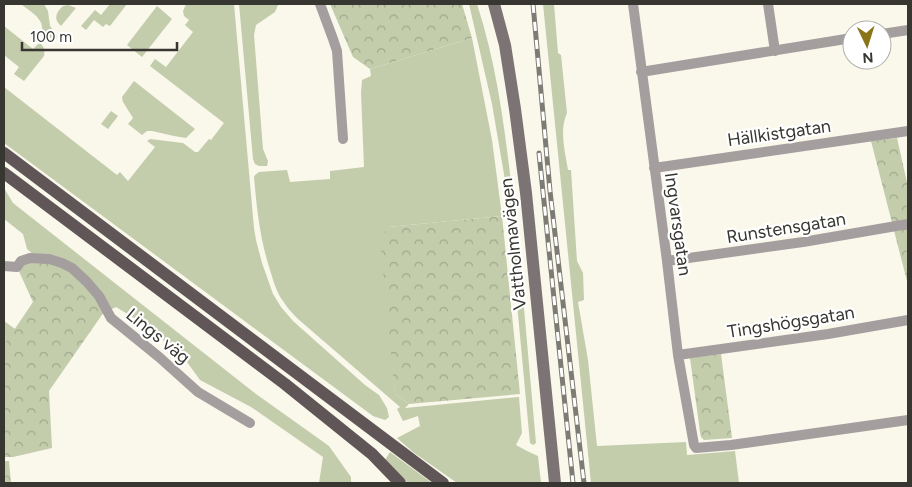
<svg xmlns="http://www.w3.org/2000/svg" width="912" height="487" font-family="Figtree,sans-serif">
<defs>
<pattern id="park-crowns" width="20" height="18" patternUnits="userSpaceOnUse" patternTransform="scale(1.25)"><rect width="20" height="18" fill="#c3cdac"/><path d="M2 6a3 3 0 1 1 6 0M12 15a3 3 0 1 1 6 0" fill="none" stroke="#9fa78d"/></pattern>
</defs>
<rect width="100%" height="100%" fill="#faf7eb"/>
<path fill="#c3cdac" d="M21 4H44L48 11 50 26 57 36 56 40H53L42 30C44 18 29 11 21 4Z
M110 4H127L110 26 106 24 103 27 94 20 86 30 81 26 95 10 101 15Z
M186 4H234L254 228 256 240 262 263 273 294 281 307 293 321 365 385 379 395 387 408 389 417 385 420 373 416 4 143V87L117 175 120 172 128 181 155 147 147 141 150 139 183 143 195 152H198L209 139 211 140 224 123 150 66 155 59 166 67 193 32 185 25 189 20 184 16 183 11Z
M239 4H278V5L275 12 256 25 254 35 263 149 268 161 267 166H259L255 164 253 159Z
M469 4H477C502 81 508 161 518 241L516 245 519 252 536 443 533 445 530 443 506 186 492 104Z
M543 4H554L558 53 561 55 567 113C559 131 565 151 568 170H571L577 261 583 273 584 300 578 302 588 360 597 446 686 442 687 455 735 451 739 483H591Z
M68 5 76 8 61 26C53 19 56 12 63 6Z
M157 6 172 19 142 57 127 45Z
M4 26 33 49 39 43C44 45 45 51 44 56L24 81 14 74 19 67 4 55Z
M472 38 492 140 502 216 388 227 395 394 409 404 405 408 519 397 522 433 516 445 527 451 538 456 541 483H457L413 452 397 438 420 426 418 416 403 421 397 409 400 407 298 319C293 314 287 308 283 301 277 293 274 283 271 273 260 240 257 211 254 177L255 175 259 172 287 170 290 182 330 179V171L364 167 361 93 362 80 371 76 370 69Z
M134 81 195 129 186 138 174 136 152 131H147L142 135 128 124 133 118 123 102 122 97Z
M111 111 118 116 108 129 101 124Z
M4 188 13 203 256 394 329 446 351 477V483H319L323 457 251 407 200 380 187 362 173 348 134 318 116 307 110 310 35 256 27 249 23 234 4 219Z
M4 321 33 342 4 357Z
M390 452 432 483H408L385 460Z"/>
<path fill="url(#park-crowns)" d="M330 4H462L472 38 370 69 353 57Z
M897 138 908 187V285L871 141Z
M502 216 520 394 409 404 395 394 380 239 388 227Z
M21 261 62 263 106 309 49 391 52 448 13 457H4V345L33 302 17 267Z
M721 354 732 438 704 440 701 437 700 432 690 358Z
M4 461H9L11 483H4Z"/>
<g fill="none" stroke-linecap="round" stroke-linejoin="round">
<path stroke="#a49e9f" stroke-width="10" d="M320 4 333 39 337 51 343 139
M633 4 667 261 678 355 694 445 696 448 731 445 908 420
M768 4 775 51
M882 34 908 30
M641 72 852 38
M654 168 908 131
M667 261 803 242 908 224
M4 266 17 267 21 261 30 258 49 259 62 263 72 268 87 282 99 296 111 318 159 357 198 392 250 423
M678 355 828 334 908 320"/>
<path stroke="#7c7375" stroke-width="12" d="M494 4 505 45 515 109 526 193 555 483"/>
<path stroke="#605658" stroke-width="12" d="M4 153 443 483
M4 173 285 384 372 454 400 483"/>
<defs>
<path id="rail" d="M533 4 550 191 584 483
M539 153 573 483"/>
</defs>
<use href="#rail" stroke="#7d7c74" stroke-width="5"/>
<use href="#rail" stroke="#fff" stroke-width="3" stroke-dasharray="9" stroke-linecap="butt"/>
</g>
<g text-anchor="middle" stroke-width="4.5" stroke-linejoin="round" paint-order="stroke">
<g font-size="18" fill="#373631" stroke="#fff">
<text transform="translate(779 133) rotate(-8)" y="6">Hällkistgatan</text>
<text transform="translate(678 224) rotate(82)" y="6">Ingvarsgatan</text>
<text transform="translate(786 228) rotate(-9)" y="6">Runstensgatan</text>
<text transform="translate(513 244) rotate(-96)" y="6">Vattholmavägen</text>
<text transform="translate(791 322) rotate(-9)" y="6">Tingshögsgatan</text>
<text transform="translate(158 336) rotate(39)" y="6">Lings väg</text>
</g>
</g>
<rect width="912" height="487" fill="none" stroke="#373631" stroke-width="10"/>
<g transform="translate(867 45) rotate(176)"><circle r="24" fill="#ffffff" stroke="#afafad"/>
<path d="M0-4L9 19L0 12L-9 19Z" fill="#897417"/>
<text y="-8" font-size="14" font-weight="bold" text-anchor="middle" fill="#373631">N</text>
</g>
<path d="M22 42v8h155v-8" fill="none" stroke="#373631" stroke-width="2.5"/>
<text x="30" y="42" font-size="15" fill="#373631" stroke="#ffffff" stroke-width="4" paint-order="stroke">100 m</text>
</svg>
